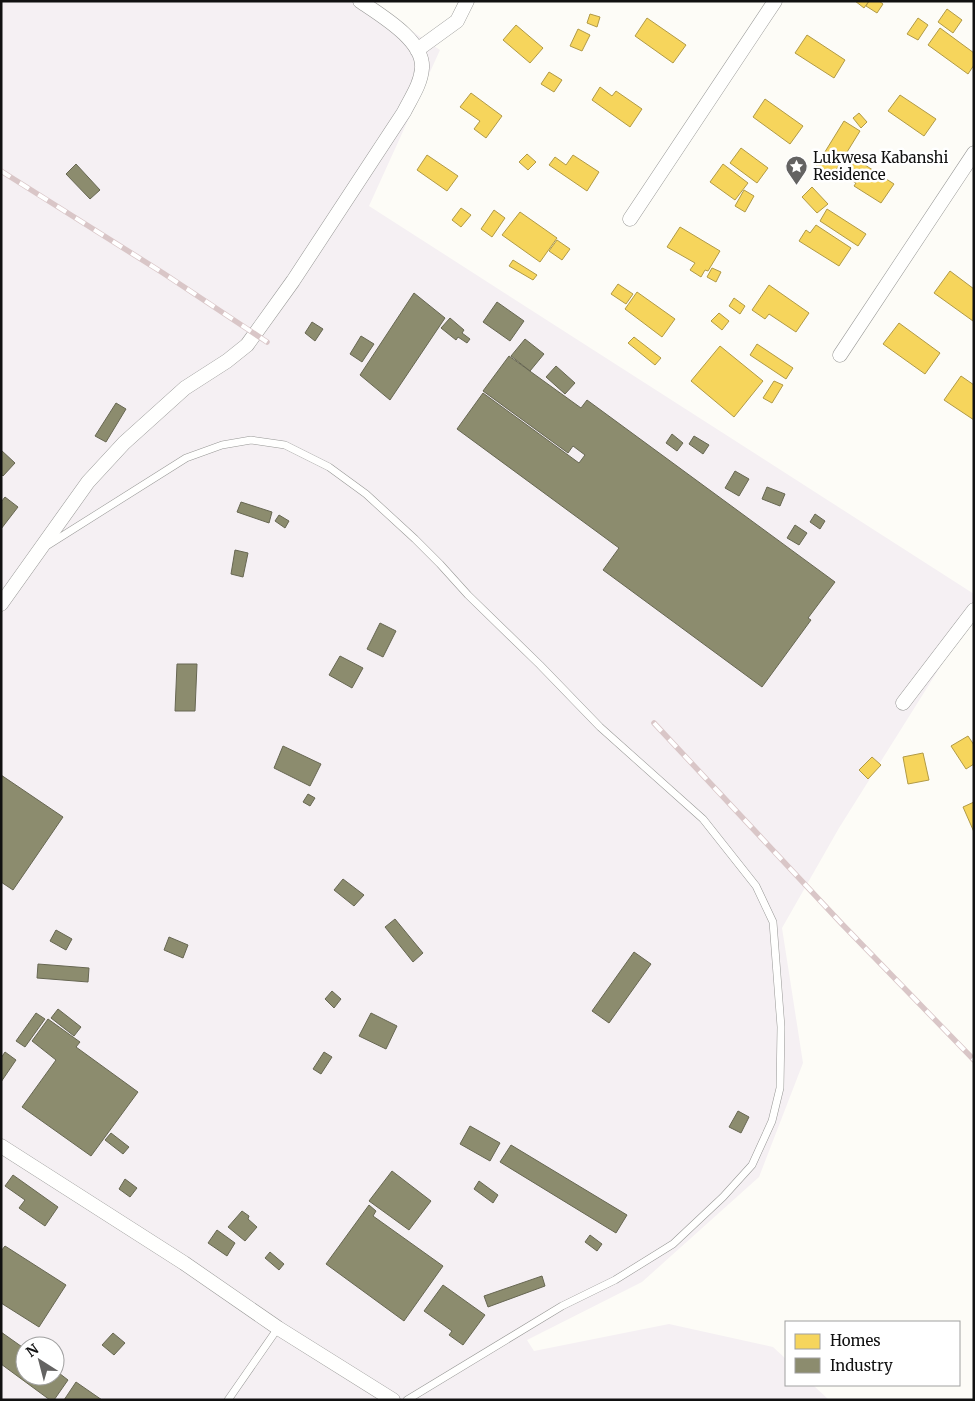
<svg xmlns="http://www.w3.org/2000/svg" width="975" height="1401" font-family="Merriweather,serif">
<rect width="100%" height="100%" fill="#fdfcf7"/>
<path fill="#f5f0f3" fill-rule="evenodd" d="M1 1H367L440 50 369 206 974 594V613L839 828 782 928 803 1063 759 1177 642 1282 527 1340 534 1351 669 1324 773 1347 786 1359V1385H813L829 1400H1ZM25 1346H55V1376H25Z"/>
<path fill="#f6d55c" stroke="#b19a46" d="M855 1H869L864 8Z
M869 1H879L883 4 877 13 866 6Z
M947 9 962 20 953 33 938 22Z
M590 14 600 17 597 27 587 23Z
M647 18 686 45 673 63 635 36Z
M918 18 928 25 918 40 907 34Z
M516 25 543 48 530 63 503 40Z
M940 28 974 53V65L968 74 928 45Z
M578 29 590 35 582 51 570 46Z
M807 35 845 60 834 78 795 53Z
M549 72 562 80 554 92 541 84Z
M600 87 612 96 616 91 642 109 630 127 592 100Z
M471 93 502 116 486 138 474 129 480 121 460 107Z
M900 95 936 119 924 136 888 111Z
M765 99 803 126 790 144 753 117Z
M859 113 867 122 861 128 853 118Z
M844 121 860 131 831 178 815 168Z
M741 148 768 168 757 183 730 163Z
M527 154 536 162 528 170 519 162Z
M427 155 458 176 447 191 417 170Z
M573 155 599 172 587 191 549 165 555 157 566 165Z
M856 159 894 184 881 203 854 186 856 183 844 176Z
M723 164 748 183 735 200 710 182Z
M812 187 828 204 817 213 802 197Z
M744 190 754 196 745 212 735 206Z
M461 208 471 215 461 227 452 220Z
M827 209 866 234 858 246 820 221Z
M494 210 505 218 492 237 481 229Z
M520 212 557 238 540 262 502 235Z
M816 225 851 248 839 266 799 241 806 230 810 233Z
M680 227 720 251 708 271 705 270 701 277 690 270 695 263 667 247Z
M557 240 570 249 562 260 549 251Z
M513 260 537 275 533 280 509 266Z
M712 268 721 272 716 282 707 277Z
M950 271 974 289 973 321 934 293Z
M618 284 633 294 626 304 611 294Z
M769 285 809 313 796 332 769 314 765 319 752 310Z
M637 292 675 319 662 337 625 309Z
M734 298 745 306 740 314 729 306Z
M719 313 729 321 722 330 711 321Z
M899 323 940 353 925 374 883 344Z
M634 337 661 358 655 365 628 343Z
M757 344 793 368 786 379 750 355Z
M720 346 763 381 734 417 691 381Z
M961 376 974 385V420L944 400Z
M774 381 783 385 772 403 763 398Z
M968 736 974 745V764L966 769 951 746Z
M923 753 929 780 908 784 903 757Z
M872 757 881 765 868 779 859 770Z
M974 802V832L963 807Z"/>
<path fill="#8c8c6e" stroke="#676752" d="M76 164 100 190 90 199 66 174Z
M414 293 445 318 390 400 360 375Z
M497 302 524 321 510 341 483 322Z
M450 318 464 330 462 333 470 339 467 343 458 337 456 340 441 328Z
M312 322 323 329 315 341 305 333Z
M361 336 374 344 362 362 350 354Z
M525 339 544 354 530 371 511 356Z
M509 356 581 408 587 400 835 582 808 618 811 620 762 687 603 570 619 548 457 429 483 393 579 463 585 455 573 446 568 453 483 391Z
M556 366 575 383 565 394 546 377Z
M116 403 126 409 106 442 95 436Z
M672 434 683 443 677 451 666 443Z
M694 436 709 445 703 454 689 444Z
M1 450 15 463 3 476 1 474Z
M735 471 749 479 739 496 725 488Z
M767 487 785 494 780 506 762 499Z
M5 497 18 507 1 529V502Z
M241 502 272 512 269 523 237 512Z
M815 514 825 521 820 529 810 522Z
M279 515 289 521 285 528 275 521Z
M795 525 807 533 799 545 787 538Z
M235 550 248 553 243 577 231 574Z
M380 623 396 631 383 657 367 649Z
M340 656 363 668 352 688 329 675Z
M177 664H197L195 711H175Z
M283 746 321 764 310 786 274 768Z
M1 775 63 817 13 890 1 882Z
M308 794 315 798 310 806 303 802Z
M343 879 364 895 354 906 334 890Z
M395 919 423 953 413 962 385 927Z
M56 930 72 939 66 950 50 941Z
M169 937 188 945 183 958 164 950Z
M634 952 651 964 609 1023 592 1011Z
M38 964 89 968 88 982 37 978Z
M332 991 341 999 334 1008 325 999Z
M58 1009 81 1027 74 1036 51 1018Z
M36 1013 45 1019 25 1047 16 1041Z
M371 1013 397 1026 386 1049 359 1036Z
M48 1019 80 1042 76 1047 138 1092 91 1156 22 1107 56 1060 32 1041Z
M5 1052 16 1060 1 1082V1058Z
M324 1052 332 1057 321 1074 313 1069Z
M738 1111 749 1117 741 1133 729 1127Z
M470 1126 500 1143 490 1161 460 1144Z
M111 1133 129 1147 123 1154 105 1140Z
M511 1145 627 1215 616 1233 500 1162Z
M392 1171 431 1201 409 1230 369 1201Z
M13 1175 58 1207 45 1226 19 1208 25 1200 5 1186Z
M125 1179 137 1188 130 1197 119 1189Z
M479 1181 498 1195 493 1203 474 1189Z
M369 1205 376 1211 373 1216 443 1266 404 1321 326 1264Z
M242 1211 249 1216 248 1219 257 1227 245 1241 228 1227Z
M217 1230 235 1243 227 1256 208 1243Z
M590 1235 602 1244 597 1251 585 1242Z
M5 1246 66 1285 39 1327 1 1303V1251Z
M270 1252 284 1264 279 1270 265 1258Z
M542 1276 545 1286 488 1307 484 1296Z
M443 1285 485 1315 463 1345 449 1335 452 1331 424 1311Z
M1 1332 25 1349V1376H55V1370L68 1380 54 1400H50L1 1364Z
M113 1333 125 1343 114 1355 102 1345Z
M76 1382 102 1400H64Z"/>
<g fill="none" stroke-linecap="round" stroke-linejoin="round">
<defs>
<path id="service" d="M48 545 186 458 222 445 251 440 285 445 329 467 366 494 415 539 440 564 468 595 540 665 600 727 703 819 756 886 773 922 781 1027 780 1088 772 1121 752 1165 723 1197 673 1244 615 1280 562 1306 407 1400
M228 1400 278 1328"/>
<path id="minor" d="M417 50 457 21 467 1
M630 219 775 1
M840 355 974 153
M1 604 88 482 124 443 185 388 227 361 247 345 293 281 404 112C411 98 421 84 422 68 424 40 380 15 360 1
M903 703 974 610
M1 1146 184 1263 278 1328 393 1400"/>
</defs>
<use href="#service" stroke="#979795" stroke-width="8"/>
<use href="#minor" stroke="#979795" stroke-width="15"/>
<use href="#service" stroke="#fffffe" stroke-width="7"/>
<use href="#minor" stroke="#fffffe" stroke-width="14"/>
<defs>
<path id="rail" d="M1 171 163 273 267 342
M654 723 841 923 974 1060"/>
</defs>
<use href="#rail" stroke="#d9c6c7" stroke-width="5.5"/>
<use href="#rail" stroke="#fff" stroke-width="4" stroke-dasharray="11" stroke-linecap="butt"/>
</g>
<defs>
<symbol id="sight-pin" viewBox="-11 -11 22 30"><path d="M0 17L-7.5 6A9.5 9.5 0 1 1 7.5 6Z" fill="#646362" stroke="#fff"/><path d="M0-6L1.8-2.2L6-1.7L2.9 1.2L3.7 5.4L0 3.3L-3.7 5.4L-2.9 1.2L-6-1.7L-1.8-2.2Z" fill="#fff"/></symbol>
</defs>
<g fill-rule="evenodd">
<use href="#sight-pin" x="784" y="154" width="25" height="34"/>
</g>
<g text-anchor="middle" stroke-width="5" stroke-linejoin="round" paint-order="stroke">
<g font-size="15" fill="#111" stroke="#fff" text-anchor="start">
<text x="813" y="163">Lukwesa Kabanshi<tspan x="813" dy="17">Residence</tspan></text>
</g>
</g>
<rect width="975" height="1401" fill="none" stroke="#111111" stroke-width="5"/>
<rect x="785" y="1321" width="175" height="65" fill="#ffffff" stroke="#a0a0a0"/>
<rect x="795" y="1334" width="25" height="15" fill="#f6d55c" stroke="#a0a0a0"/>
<text x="830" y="1346" font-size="15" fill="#111111">Homes</text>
<rect x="795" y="1358" width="25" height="15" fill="#8c8c6e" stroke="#a0a0a0"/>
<text x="830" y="1371" font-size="15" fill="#111111">Industry</text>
<g transform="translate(40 1361) rotate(324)"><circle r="24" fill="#ffffff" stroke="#a0a0a0"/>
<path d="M0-4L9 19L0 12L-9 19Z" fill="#646362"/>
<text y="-8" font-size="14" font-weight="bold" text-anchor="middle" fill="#111111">N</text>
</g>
</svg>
